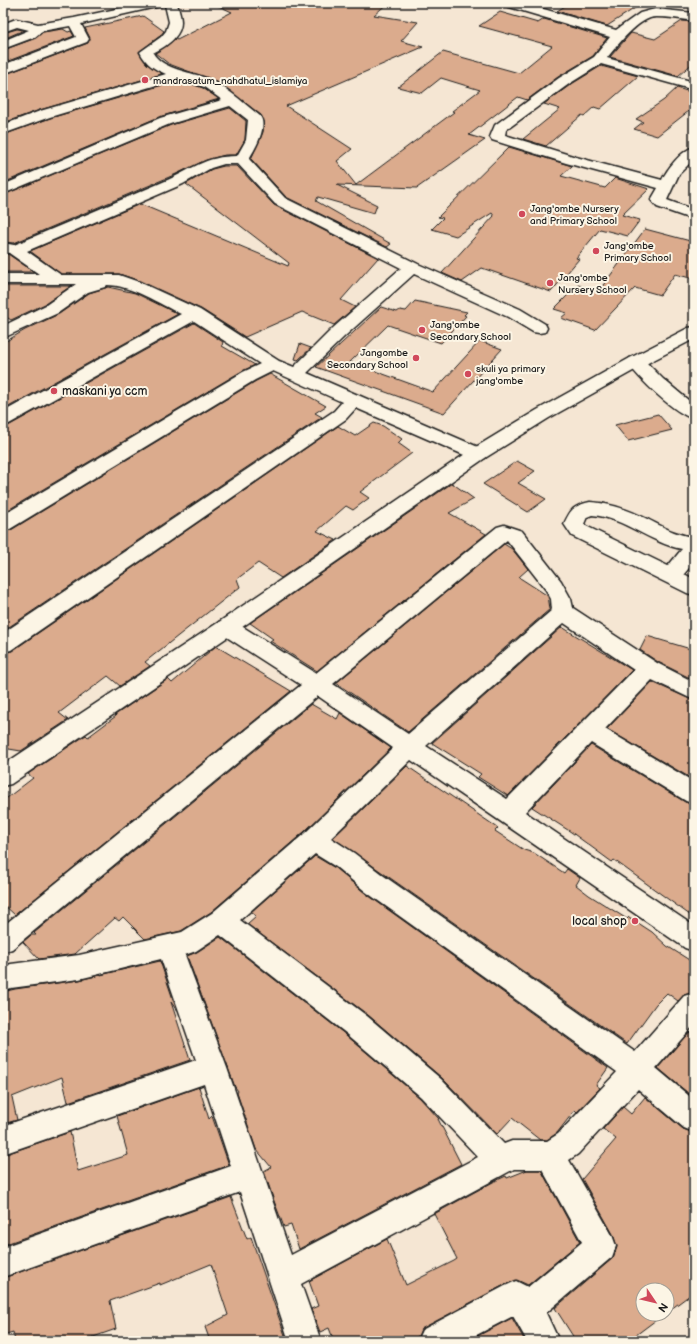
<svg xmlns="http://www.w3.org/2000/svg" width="697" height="1344" font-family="'Balsamiq Sans',sans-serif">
<rect width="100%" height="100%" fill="#f5e6d3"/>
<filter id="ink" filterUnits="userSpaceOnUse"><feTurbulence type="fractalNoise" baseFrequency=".025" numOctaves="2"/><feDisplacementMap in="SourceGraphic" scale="8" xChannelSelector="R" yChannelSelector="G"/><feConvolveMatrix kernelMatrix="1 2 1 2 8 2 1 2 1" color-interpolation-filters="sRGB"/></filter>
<g filter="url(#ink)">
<path fill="#dbab8d" stroke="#1c1c1c" d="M212 3H388L374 15 418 22 401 41 423 47 286 106 352 149 337 161 356 185 454 112 452 111 480 90 441 78 422 93 398 87 443 52 519 73 552 46 479 26 500 12 538 23 544 19 607 38 593 56 558 77 527 100 518 97 469 135 485 140 417 188 337 185 377 205 374 213 318 197 316 201 391 244 387 247 286 197 251 159 263 132 264 120 261 115 217 82 169 64 155 53 175 39 177 40 232 12Z
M570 3H643L607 26 557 11Z
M143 16 164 31 160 36 139 52 147 64 162 74 40 110 3 123V87L8 80 3 75 88 43 90 38 85 28Z
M682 21 694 22V62L678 76 610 57 631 33 655 39Z
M17 29 24 30 3 39V33Z
M63 29 68 32 71 31 74 36 3 63V50L36 38 43 32Z
M601 66 638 76 600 109 594 107 584 116 582 115 546 146 523 139 560 109 544 104 570 85Z
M180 80 203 88 219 99 159 117 3 183V135L50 118Z
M677 88 694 93V107L657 136 634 129 643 122 636 119 664 100Z
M230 108 246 121 245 140 236 155H225L206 160 174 175 14 243 3 242V195L171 125Z
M509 147 572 166 561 176 605 188 615 178 649 189 622 215 640 220 628 236 600 229 576 258 579 259 551 292 482 268 462 282 442 273 494 216 492 213 456 236 432 229 443 218 438 217Z
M224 166H237L274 205 378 258 341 300 355 307 334 325 302 312 245 337 201 309 140 281 119 274H61L30 251 140 204 288 266 289 263 186 184 212 169Z
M645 229 694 242V279L675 274 660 295 635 288 595 330 561 318 567 313 554 309 578 285 598 292Z
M3 254H8L34 272H3Z
M3 286H71L45 304 11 320 3 315Z
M108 287 135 293 178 314 3 410V343L25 330 59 314 89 293Z
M415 301 467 312 464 315 466 316 441 343 388 325 350 362 433 392 480 341 502 349 444 413 316 367 381 307 397 312 400 310 406 311Z
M194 323 223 342 222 346 255 365 242 371 3 513V427L10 425Z
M300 344 311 348 298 360 295 359Z
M270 374 326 406 315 413 322 417 3 631V532L11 530 256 381Z
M658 414 672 430 628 441 615 425Z
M374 423 383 426 402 439 398 443 412 453 360 492 369 498 353 510 346 506 317 531 336 540 281 578 258 563 237 579 240 587 145 662 150 666 120 686 108 676 59 713 68 720 21 751 3 748V653L12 651 338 426 355 436Z
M517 461 535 471 518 483 546 499 528 512 483 484Z
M452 483 474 499 449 513 486 534 317 671 270 641 273 639 250 623Z
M504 544 512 549 528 569 519 577 520 578 548 596 550 609 408 732 336 683Z
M562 627 632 670 508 796 478 777 481 774 432 743Z
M647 636 694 650V680L658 662 640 650Z
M216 646 291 691 15 915 3 904V801L33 778 28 774 86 735 88 737 116 716 115 715 168 679 172 683Z
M652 682 694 701V780L607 729Z
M311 704 337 719 340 713 391 748 304 832 211 912 181 931 145 939 123 917 119 921 115 918 75 954 39 959 23 942 31 935H36L34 933Z
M591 745 685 802 694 805V918L614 860 612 862 571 832 532 807Z
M407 766 498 828 495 831 524 850 534 853 564 873 567 869 580 878 576 885 589 895 627 919 629 917 652 932 667 946 694 963V992L684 995 678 1001 667 993 656 1004 627 1044 333 838Z
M315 856 335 868 365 893 608 1068 596 1085 600 1088 577 1112 575 1110 557 1133 547 1140H540L512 1118 497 1134 442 1078 368 1015 247 924 256 916 251 912Z
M220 937 346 1035 420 1098 439 1119H438L461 1164 299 1249 291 1225 284 1227 274 1201 264 1171 271 1167 256 1149 237 1093 238 1091 235 1087 187 956 197 952Z
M160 961 177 1011 171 1002 190 1060 68 1102 62 1077 12 1097 17 1120 3 1124V992L15 989 79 980Z
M689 1032 694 1036V1098L658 1068Z
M199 1087 209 1119 212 1116 229 1165 3 1245V1155L70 1132 78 1171 128 1155 117 1116Z
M645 1097 683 1129 694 1133V1292L667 1312V1290H643V1314H664L628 1341H576L555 1308 613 1258 617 1247 613 1234 582 1179 616 1139 603 1129 623 1107 631 1114Z
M527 1170H541L580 1242 528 1285 517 1280 504 1285 421 1329 416 1341H334L329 1328 320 1332 311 1309 318 1306 309 1281 387 1239 406 1285 454 1261 457 1259 434 1214 493 1182 506 1176 507 1178Z
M231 1197 247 1239 251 1237 287 1341H210L205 1327 228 1315 211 1264 160 1285V1283L110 1301 116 1329 82 1341H15L13 1332 3 1335V1278Z
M512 1318 525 1341H468Z"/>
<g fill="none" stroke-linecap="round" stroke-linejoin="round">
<defs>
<path id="minor" d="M144 3H177C178 9 181 15 181 22 181 37 165 47 153 53 162 68 185 71 200 76 223 83 241 101 260 116 268 127 255 149 249 159L285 198 418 264 520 309 545 324 547 328 545 332 539 333 533 332 508 317 414 274 345 336 307 373 485 450 487 454 485 458 478 460 471 458 356 408 346 419 11 650 3 652V633L334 411 342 402 273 371 255 380 10 529 3 531V515L243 372 260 364 194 321 9 424 3 426V412L181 314C159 304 131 285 107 285L105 287 88 292 58 313 3 338V326L46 305 76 284H3V274H39L9 253 3 252V243L14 245C64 224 114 203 163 182 192 170 204 156 237 156L246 140 248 120 230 106 170 124 3 194V185L160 118 222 100 204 87 180 78 50 117 3 134V125L40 111 166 74C154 69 146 64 140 52L161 37 166 31 169 22 165 5 81 24 89 39 87 42 3 74V65L76 37 70 26 42 31 35 37 3 49V41L29 30 17 27 3 32V24L16 19 38 24 74 18ZM224 164H238L275 204 401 268 333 328 294 367 279 361 200 310 139 282 119 275H61L27 251 183 184 211 168Z
M504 3H523L616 30 640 13 655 9 694 13V21C682 19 669 17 656 17 639 17 617 46 607 58L694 82V90L601 64 569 84 506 130 505 135 576 157 662 180C667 169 682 150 694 147V159L679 174 667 200 694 210V220L657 207 651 200 658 188 566 163 492 140 490 137 495 125 559 78 594 57 610 37 506 6Z
M636 357 642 358 663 379 694 405V419C675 414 639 379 627 362L630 358Z
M590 502C609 503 626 509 643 517 660 525 675 535 694 537V562L684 574 694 579V595L687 593 572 536 564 524C571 509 573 506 590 502ZM592 515C625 518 650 543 682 549L668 566 586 526 584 524 587 517Z
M504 525 522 531 561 581 571 599 573 608 657 663 694 682V700L652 680 605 729 694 782V804L686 801 591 743 525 812 694 926V951L685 948 411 760 331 838 354 853 384 876 635 1052 684 996 694 993V1025L656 1068 694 1100V1132L684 1128 638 1089 578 1154 569 1160 612 1235 616 1246 612 1257 546 1313 559 1341H527L513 1316 465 1341H417L422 1330 505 1286 516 1281 528 1287 582 1242 542 1169H514L301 1284 321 1341H289L240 1192 3 1277V1247L231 1166 204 1084 3 1154V1126L196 1060 161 959 79 979 11 988 3 991V967L11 964 79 955 182 932 212 913 305 833 393 748 318 696 12 949 3 952V926L301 685 219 632 216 627 219 622 227 619 235 622 316 673 497 527ZM507 540 546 590 551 599 552 610 408 734 333 684ZM564 623 634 670 507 799 426 746ZM315 854 336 867 366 892 617 1072 558 1134 547 1141H512L504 1144 441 1079 367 1016 240 920ZM220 935 347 1034 421 1097 478 1157 291 1255 227 1068 185 955 196 951Z"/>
<path id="major" d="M694 327V339L642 366 549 418 485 458 235 632 11 784 3 786V765L219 622 471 450 537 410 630 358 688 328Z"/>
</defs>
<use href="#minor" stroke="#1c1c1c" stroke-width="3"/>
<use href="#major" stroke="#1c1c1c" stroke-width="3"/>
<use href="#minor" fill="#fcf5e5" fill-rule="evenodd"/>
<use href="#major" fill="#fcf5e5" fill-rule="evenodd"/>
</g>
</g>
<g fill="#d1495b" stroke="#fcf5e5" stroke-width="1.5">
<circle cx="145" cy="80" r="4"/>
<circle cx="522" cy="214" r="4"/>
<circle cx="596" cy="251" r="4"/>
<circle cx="550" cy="283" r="4"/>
<circle cx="422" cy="330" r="4"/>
<circle cx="416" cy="358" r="4"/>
<circle cx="468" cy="374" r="4"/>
<circle cx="54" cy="391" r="4"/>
<circle cx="635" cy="921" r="4"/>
</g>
<g text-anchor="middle" stroke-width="4" stroke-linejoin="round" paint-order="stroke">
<g font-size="10" fill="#1c1c1c" stroke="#fcf5e5" text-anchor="start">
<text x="153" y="84">mandrasatum_nahdhatul_islamiya</text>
<text x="530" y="212">Jang'ombe Nursery<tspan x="530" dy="12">and Primary School</tspan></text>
<text x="604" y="249">Jang'ombe<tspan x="604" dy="12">Primary School</tspan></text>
<text x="558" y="281">Jang'ombe<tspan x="558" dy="12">Nursery School</tspan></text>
<text x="430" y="328">Jang'ombe<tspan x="430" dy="12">Secondary School</tspan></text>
<text x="408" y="356" text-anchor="end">Jangombe<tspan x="408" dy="12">Secondary School</tspan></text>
<text x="476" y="372">skuli ya primary<tspan x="476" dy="12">jang'ombe</tspan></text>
</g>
<g font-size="12" fill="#1c1c1c" stroke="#fcf5e5" text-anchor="start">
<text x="62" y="395">maskani ya ccm</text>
<text x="627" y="925" text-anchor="end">local shop</text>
</g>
</g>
<rect width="697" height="1344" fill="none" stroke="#fcf5e5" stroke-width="16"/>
<rect x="8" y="8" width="681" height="1328" fill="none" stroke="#1c1c1c" stroke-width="1.5" filter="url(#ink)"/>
<g transform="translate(655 1302) rotate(125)"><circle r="19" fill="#fcf5e5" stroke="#a29e95"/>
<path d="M0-3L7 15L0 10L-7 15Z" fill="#d1495b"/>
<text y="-6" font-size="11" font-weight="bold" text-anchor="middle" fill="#1c1c1c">N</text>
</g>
</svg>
